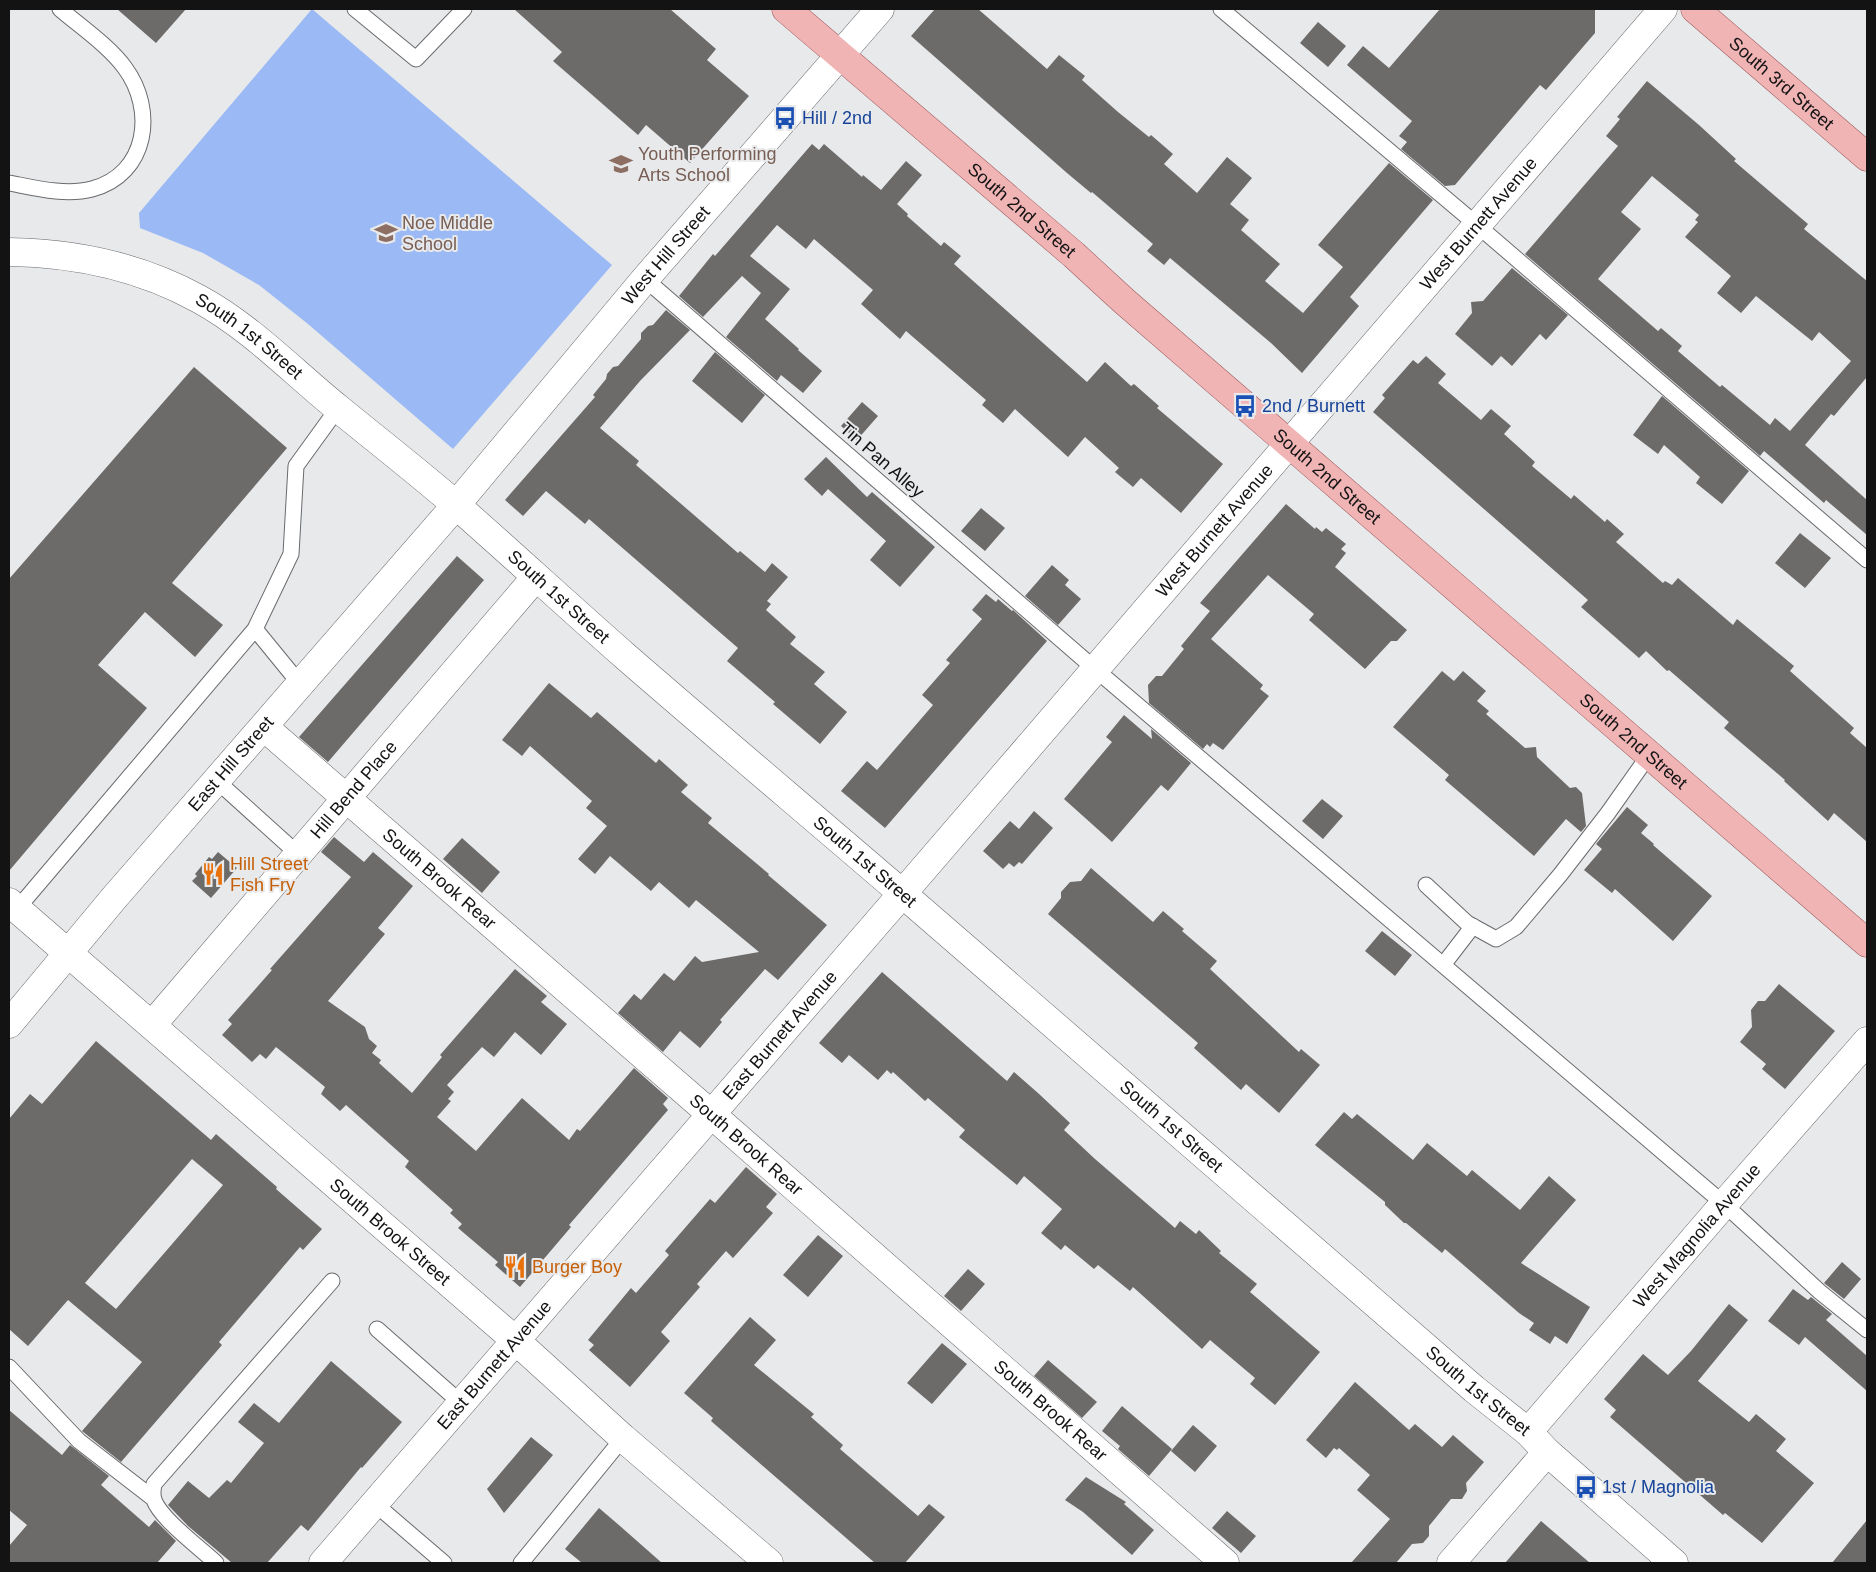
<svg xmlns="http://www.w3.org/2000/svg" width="1876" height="1572" font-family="Arial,sans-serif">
<rect width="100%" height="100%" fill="#e8e9eb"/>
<path fill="#9ab9f5" d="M312 9 612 265 453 449 308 324 259 285 203 253 140 228 139 213Z"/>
<path fill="#6d6b69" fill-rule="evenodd" d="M117 9H186L156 43Z
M514 9H670L716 49 707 60 749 96 690 163 646 125 638 135 590 93 553 61 562 52Z
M935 9H978L1047 69 1059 55 1085 76 1082 80 1118 112 1149 137 1151 135 1173 154 1164 164 1197 193 1227 157 1252 178 1230 204 1249 220 1241 230 1280 264 1265 281 1303 313 1343 267 1318 245 1389 163 1433 200 1350 297 1359 306 1302 373 1271 343 1170 258 1164 265 1147 251 1153 244 1092 192 1091 193 1067 173 911 36Z
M1440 9H1595V33L1546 90 1540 85 1455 185 1445 186 1401 149 1407 142 1399 136 1412 121 1347 65 1363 46 1389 68Z
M1318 22 1346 46 1328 67 1300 43Z
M1647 81 1699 125 1736 159 1734 161 1808 224 1804 229 1867 281V377L1834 416 1831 414 1805 445 1867 500V535L1826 500 1824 503 1764 451 1760 456 1525 254 1618 146 1606 136 1620 119 1617 117ZM1652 176 1699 215 1695 220 1698 222 1685 237 1731 276 1717 293 1741 313 1756 296 1812 341 1819 332 1851 361 1790 431 1775 418 1770 425 1722 385 1720 387 1678 351 1682 346 1661 328 1658 331 1598 279 1641 229 1621 212Z
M812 144 819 150 824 144 862 177 863 175 881 190 906 161 922 175 897 204 908 214 907 216 941 246 944 242 961 256 954 264 1087 382 1105 362 1131 386 1134 384 1159 406 1157 408 1223 464 1181 513 1141 478 1133 487 1115 472 1119 468 1085 437 1068 457 1015 409 1003 423 982 405 986 400 906 331 900 339 861 304 873 290 814 239 806 249 777 225 750 256 790 289 765 319 799 349 798 350 822 371 803 393 781 375 777 381 726 337 761 293 742 276 703 317 679 296 713 254 715 256Z
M1512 268 1568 315 1546 340 1540 334 1512 366 1501 356 1492 366 1455 334 1472 313 1471 302 1483 301Z
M666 310 690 330 640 381 600 428 639 461 636 465 738 553 740 551 765 572 772 563 788 577 767 601 771 604 766 610 796 637 790 644 825 672 814 684 847 712 820 744 773 704 775 702 727 661 738 648 589 519 585 524 546 491 523 516 505 500 595 397 593 395 606 379 607 374 613 367 618 366 641 339V333L648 326 653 325Z
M715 352 765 395 742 423 692 381Z
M1426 356 1446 374 1438 383 1481 420 1491 409 1511 426 1504 434 1535 462 1532 466 1571 499 1574 495 1605 522 1607 519 1624 534 1616 542 1663 583 1665 581 1672 585 1678 578 1733 625 1737 619 1794 666 1790 671 1854 728 1850 733 1867 748V842L1834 813 1828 821 1784 781 1785 780 1724 728 1729 722 1669 670 1667 671 1646 651 1639 658 1581 607 1588 600 1373 412 1385 398 1382 395 1413 360 1418 364Z
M194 367 287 448 172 583 223 625 195 657 145 612 98 665 147 708 9 871V579Z
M1662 396 1749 471 1722 504 1696 483 1700 477 1664 445 1658 454 1633 435Z
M862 402 878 416 857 440 841 426Z
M826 457 867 497 872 492 935 547 900 587 870 560 886 541 828 489 822 496 804 479Z
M1286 504 1315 529 1316 527 1322 532 1326 528 1346 544 1341 549 1346 553 1335 567 1407 630 1397 641H1391L1365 669 1309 620 1314 614 1268 575 1211 639 1263 685 1260 689 1269 696 1223 750 1213 743 1210 747 1207 744 1203 749 1149 703 1148 685 1156 676H1162L1184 649 1181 646 1210 611 1200 603Z
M981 508 1005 528 985 551 961 531Z
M1800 533 1831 558 1805 588 1775 563Z
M457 556 484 580 328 762 299 737Z
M1052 565 1069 580 1065 585 1081 599 1058 625 1025 596Z
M986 594 996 602 998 599 1012 611 1013 610 1047 641 885 828 841 791 867 761 877 770 933 705 922 695 950 663 946 660 982 619 972 610Z
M1442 671 1454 681 1463 671 1486 691 1477 701 1489 711 1486 714 1525 748 1536 747 1537 757 1570 788 1576 787 1582 793 1586 826 1581 832 1566 819 1534 856 1445 780 1449 775 1393 727Z
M549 683 591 718 597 712 656 763 659 759 688 785 681 792 712 818 708 823 769 874 768 875 827 925 778 980 765 969 720 1020 722 1022 700 1048 680 1031 663 1052 618 1013 634 994 641 1000 664 973 674 981 695 956 702 962 759 952 696 900 689 908 659 882 651 891 610 856 595 874 578 859 607 826 586 808 592 801 530 746 522 756 502 740Z
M1124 715 1152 739 1151 729 1191 763 1168 791 1161 785 1112 842 1064 799 1112 742 1106 737Z
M1322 799 1343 816 1323 839 1302 821Z
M1627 807 1648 825 1641 833 1654 844 1653 845 1712 896 1673 941 1615 889 1612 893 1584 870 1602 849 1596 844Z
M1034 811 1053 828 1022 864 1019 862 1014 867 1009 863 1003 869 983 851 1010 821 1019 829Z
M334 837 364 862 373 852 413 886 378 928 385 934 328 1001 365 1027 369 1039 377 1046 372 1053 381 1060 379 1063 412 1093 442 1057 440 1055 515 969 547 996 541 1002 567 1024 541 1055 515 1032 494 1057 482 1047 447 1085 454 1092 448 1099 451 1101 437 1117 476 1151 522 1098 569 1140 577 1129 580 1131 634 1068 668 1098 663 1104 668 1110 569 1225 571 1227 520 1287 495 1265 498 1262 458 1228 462 1224 450 1213 453 1210 405 1167 409 1161 346 1105 340 1111 321 1094 325 1087 308 1073 276 1047 266 1059 260 1054 252 1062 222 1035 232 1024 228 1020 272 970 270 969 277 961 351 877 321 852Z
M462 838 500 872 482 893 443 859Z
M218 852 237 868 211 898 192 881 197 876 195 874 209 857 212 859Z
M1091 868 1153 922 1163 911 1184 929 1182 931 1217 961 1210 969 1299 1052 1301 1049 1320 1065 1279 1113 1246 1084 1241 1090 1194 1048 1198 1043 1048 914 1061 898V892L1070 882 1081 881Z
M1382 931 1412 955 1395 976 1365 951Z
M882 972 1007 1081 1014 1072 1038 1093 1070 1123 1064 1130 1095 1159 1175 1228 1180 1221 1196 1234 1199 1230 1221 1251 1219 1253 1257 1284 1250 1292 1320 1352 1275 1405 1250 1384 1255 1378 1210 1340 1202 1349 1133 1287 1130 1291 1098 1265 1094 1269 1065 1245 1061 1250 1041 1233 1062 1209 1024 1176 1017 1185 959 1137 965 1130 928 1098 925 1101 893 1072 891 1074 887 1070 878 1080 849 1055 842 1063 819 1043Z
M1779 984 1835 1031 1785 1089 1762 1069 1766 1064 1740 1042 1752 1027 1751 1010 1758 1001H1765Z
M96 1041 211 1140 216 1134 277 1187 276 1189 322 1229 303 1250 300 1247 219 1342 222 1345 121 1462 82 1431 142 1362 68 1300 28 1346 9 1329V1119L30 1094 42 1104ZM192 1159 223 1185 116 1309 85 1283Z
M1344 1112 1352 1119 1357 1114 1413 1160 1427 1143 1467 1176 1472 1170 1520 1210 1549 1176 1576 1200 1521 1263 1590 1307 1567 1344 1555 1336 1550 1344 1529 1330 1534 1323 1519 1313 1445 1249 1442 1253 1406 1223H1404L1385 1205V1202L1315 1145Z
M746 1167 777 1194 766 1207 773 1213 733 1258 726 1251 697 1284 700 1287 661 1332 670 1341 630 1387 589 1350 594 1345 588 1340 631 1288 636 1293 669 1255 665 1251 710 1199 715 1203Z
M818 1235 843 1256 808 1297 783 1275Z
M1842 1262 1861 1279 1844 1299 1824 1283Z
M968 1269 985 1284 961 1311 944 1296Z
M1793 1289 1808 1300 1811 1297 1832 1314 1826 1320 1867 1356V1391L1805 1337 1799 1345 1768 1321Z
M1729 1304 1748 1320 1698 1381 1749 1422 1756 1414 1786 1439 1776 1451 1814 1483 1762 1543 1725 1513 1723 1515 1610 1417 1616 1410 1604 1399 1643 1354 1668 1375 1691 1351Z
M750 1317 776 1340 754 1365 814 1414 811 1417 843 1445 840 1449 918 1516 929 1504 945 1517 905 1563H875L711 1421 713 1418 684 1393Z
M942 1343 967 1364 932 1404 907 1383Z
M1048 1360 1097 1402 1082 1418 1034 1376Z
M331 1361 402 1422 362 1468 361 1467 308 1531 301 1525 267 1563H232L188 1526 168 1505 188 1481 209 1498 227 1480 231 1483 264 1443 238 1422 254 1403 279 1423Z
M1355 1382 1409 1430 1415 1424 1442 1447 1453 1435 1484 1462 1466 1483 1467 1491 1462 1499H1451L1429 1526V1536L1423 1543 1412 1544 1396 1563H1351L1390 1519 1357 1490 1370 1475 1339 1448 1337 1450 1334 1448 1326 1458 1306 1440Z
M1122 1406 1172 1449 1149 1476 1118 1449 1120 1446 1102 1431Z
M9 1410 62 1455 70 1445 109 1476 101 1485 149 1527 155 1520 176 1541 157 1563H9V1546L27 1525 9 1510Z
M1193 1425 1217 1446 1195 1472 1171 1451Z
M531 1437 553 1455 504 1513 487 1489Z
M1086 1477 1126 1502 1124 1504 1154 1530 1132 1555 1083 1512 1065 1500Z
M599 1508 620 1526 662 1563H582L565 1549Z
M1227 1511 1256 1536 1241 1553 1212 1528Z
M1867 1520V1563H1832Z
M1541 1521 1590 1563H1505Z"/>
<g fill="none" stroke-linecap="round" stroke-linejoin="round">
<defs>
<path id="service" d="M355 9 416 59 464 9
M1221 9 1477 225 1867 560
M9 183C35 188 66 196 92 189 148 174 156 110 125 68 109 46 81 27 60 9
M645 279 1095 669 1724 1204 1820 1292 1867 1330
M300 684 255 629 291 554 296 466 338 408
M217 781 299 855
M1426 885 1467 923 1496 939 1516 927 1560 875 1608 813 1649 755
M17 909 255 629
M1443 965 1473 926
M377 1329 461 1403
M9 1367 79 1441 154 1499
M374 1503 444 1563
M216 1563C200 1548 161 1519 154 1500 152 1494 153 1490 154 1484L332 1281
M521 1563 623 1438"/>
<g id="minor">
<path id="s1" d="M264 727 711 1114 1225 1563"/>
<path id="s2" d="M152 1025 535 578"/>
<path id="s3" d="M323 1563 902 894 1663 9"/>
<path d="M1451 1563 1547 1452"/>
</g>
<g id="tertiary">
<path id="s4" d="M9 252C75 253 141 267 199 299 252 328 293 372 339 409 378 441 418 472 456 505 513 555 568 606 625 656 717 736 811 815 904 895 1094 1059 1284 1224 1474 1389L1528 1432 1547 1452 1674 1563"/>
<path id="s5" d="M9 902 515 1340 623 1438 769 1563"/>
<path id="s6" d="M9 1024 114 898 456 505 645 279 880 9"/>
<path id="s7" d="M1528 1432 1724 1204 1867 1041"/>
</g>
<g id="primary">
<path id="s8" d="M786 9 1074 255 1124 301 1867 943"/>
<path id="s9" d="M1695 9 1867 157"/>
</g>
</defs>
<use href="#service" stroke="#696a6d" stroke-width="17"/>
<use href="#minor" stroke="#696a6d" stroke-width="29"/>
<use href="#tertiary" stroke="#696a6d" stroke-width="29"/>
<use href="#primary" stroke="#9d5b5d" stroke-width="29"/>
<use href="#service" stroke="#fff" stroke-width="15"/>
<use href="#minor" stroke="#fff" stroke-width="28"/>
<use href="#tertiary" stroke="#fff" stroke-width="28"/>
<use href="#primary" stroke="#f1b4b5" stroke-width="28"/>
</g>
<defs>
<symbol id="bus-bare" viewBox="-9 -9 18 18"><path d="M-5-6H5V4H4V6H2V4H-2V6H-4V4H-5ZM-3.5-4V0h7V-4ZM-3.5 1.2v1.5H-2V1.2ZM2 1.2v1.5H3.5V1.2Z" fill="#1a4fb4" stroke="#e8e9eb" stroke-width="2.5" paint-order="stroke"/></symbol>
<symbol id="school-bare" viewBox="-9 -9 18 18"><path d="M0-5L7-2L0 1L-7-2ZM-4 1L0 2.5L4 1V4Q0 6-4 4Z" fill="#8d6e63" stroke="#e8e9eb" stroke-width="2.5" paint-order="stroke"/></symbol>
<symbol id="restaurant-bare" viewBox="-9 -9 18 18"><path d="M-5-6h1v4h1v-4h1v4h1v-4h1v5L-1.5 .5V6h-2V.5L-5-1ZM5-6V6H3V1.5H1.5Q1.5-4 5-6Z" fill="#e8710a" stroke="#e8e9eb" stroke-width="2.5" paint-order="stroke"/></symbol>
</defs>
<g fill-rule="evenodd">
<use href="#bus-bare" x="769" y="102" width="32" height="32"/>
<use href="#school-bare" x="605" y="148" width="32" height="32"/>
<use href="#school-bare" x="370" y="217" width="32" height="32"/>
<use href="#bus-bare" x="1229" y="390" width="32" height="32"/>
<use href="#restaurant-bare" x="197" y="858" width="32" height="32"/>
<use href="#restaurant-bare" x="499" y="1251" width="32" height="32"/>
<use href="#bus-bare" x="1570" y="1471" width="32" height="32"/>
</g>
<g text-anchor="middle" stroke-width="4" stroke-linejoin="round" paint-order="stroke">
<g font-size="18" fill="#131314" stroke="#e8e9eb">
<text dy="6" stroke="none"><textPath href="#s9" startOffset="114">South 3rd Street</textPath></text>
<text dy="6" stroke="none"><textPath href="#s8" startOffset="310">South 2nd Street</textPath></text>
<text dy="6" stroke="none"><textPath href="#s3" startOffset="1769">West Burnett Avenue</textPath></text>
<text dy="6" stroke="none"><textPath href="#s6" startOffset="1011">West Hill Street</textPath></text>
<text dy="6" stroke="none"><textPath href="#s4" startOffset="260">South 1st Street</textPath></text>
<text transform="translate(882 460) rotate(41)" y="6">Tin Pan Alley</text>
<text dy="6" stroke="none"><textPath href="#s8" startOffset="715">South 2nd Street</textPath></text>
<text dy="6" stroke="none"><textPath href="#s3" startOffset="1364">West Burnett Avenue</textPath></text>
<text dy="6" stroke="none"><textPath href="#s4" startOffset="665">South 1st Street</textPath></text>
<text dy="6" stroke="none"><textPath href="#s8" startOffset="1120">South 2nd Street</textPath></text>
<text dy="6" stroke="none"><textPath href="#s6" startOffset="342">East Hill Street</textPath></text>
<text dy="6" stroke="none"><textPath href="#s2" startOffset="310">Hill Bend Place</textPath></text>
<text dy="6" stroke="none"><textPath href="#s4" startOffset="1070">South 1st Street</textPath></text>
<text dy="6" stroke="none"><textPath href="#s1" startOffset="232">South Brook Rear</textPath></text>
<text dy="6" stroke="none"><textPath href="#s3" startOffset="698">East Burnett Avenue</textPath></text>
<text dy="6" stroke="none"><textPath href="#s4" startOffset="1475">South 1st Street</textPath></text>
<text dy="6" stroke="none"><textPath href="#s1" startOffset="638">South Brook Rear</textPath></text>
<text dy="6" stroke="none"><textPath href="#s5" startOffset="504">South Brook Street</textPath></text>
<text dy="6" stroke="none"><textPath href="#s7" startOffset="259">West Magnolia Avenue</textPath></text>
<text dy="6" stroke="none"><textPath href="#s3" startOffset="262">East Burnett Avenue</textPath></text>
<text dy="6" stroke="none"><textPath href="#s4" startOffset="1880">South 1st Street</textPath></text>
<text dy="6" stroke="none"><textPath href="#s1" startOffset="1042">South Brook Rear</textPath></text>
</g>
<g font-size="18" fill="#164399" stroke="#e8e9eb" text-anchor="start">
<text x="802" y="124">Hill / 2nd</text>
<text x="1262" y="412">2nd / Burnett</text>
<text x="1602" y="1493">1st / Magnolia</text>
</g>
<g font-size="18" fill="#785e54" stroke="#e8e9eb" text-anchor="start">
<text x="638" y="160">Youth Performing<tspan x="638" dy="21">Arts School</tspan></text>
<text x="402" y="229">Noe Middle<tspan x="402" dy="21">School</tspan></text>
</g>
<g font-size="18" fill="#c56008" stroke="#e8e9eb" text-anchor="start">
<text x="230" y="870">Hill Street<tspan x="230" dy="21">Fish Fry</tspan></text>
<text x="532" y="1273">Burger Boy</text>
</g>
</g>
<rect width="1876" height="1572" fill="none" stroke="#131314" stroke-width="20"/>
</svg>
